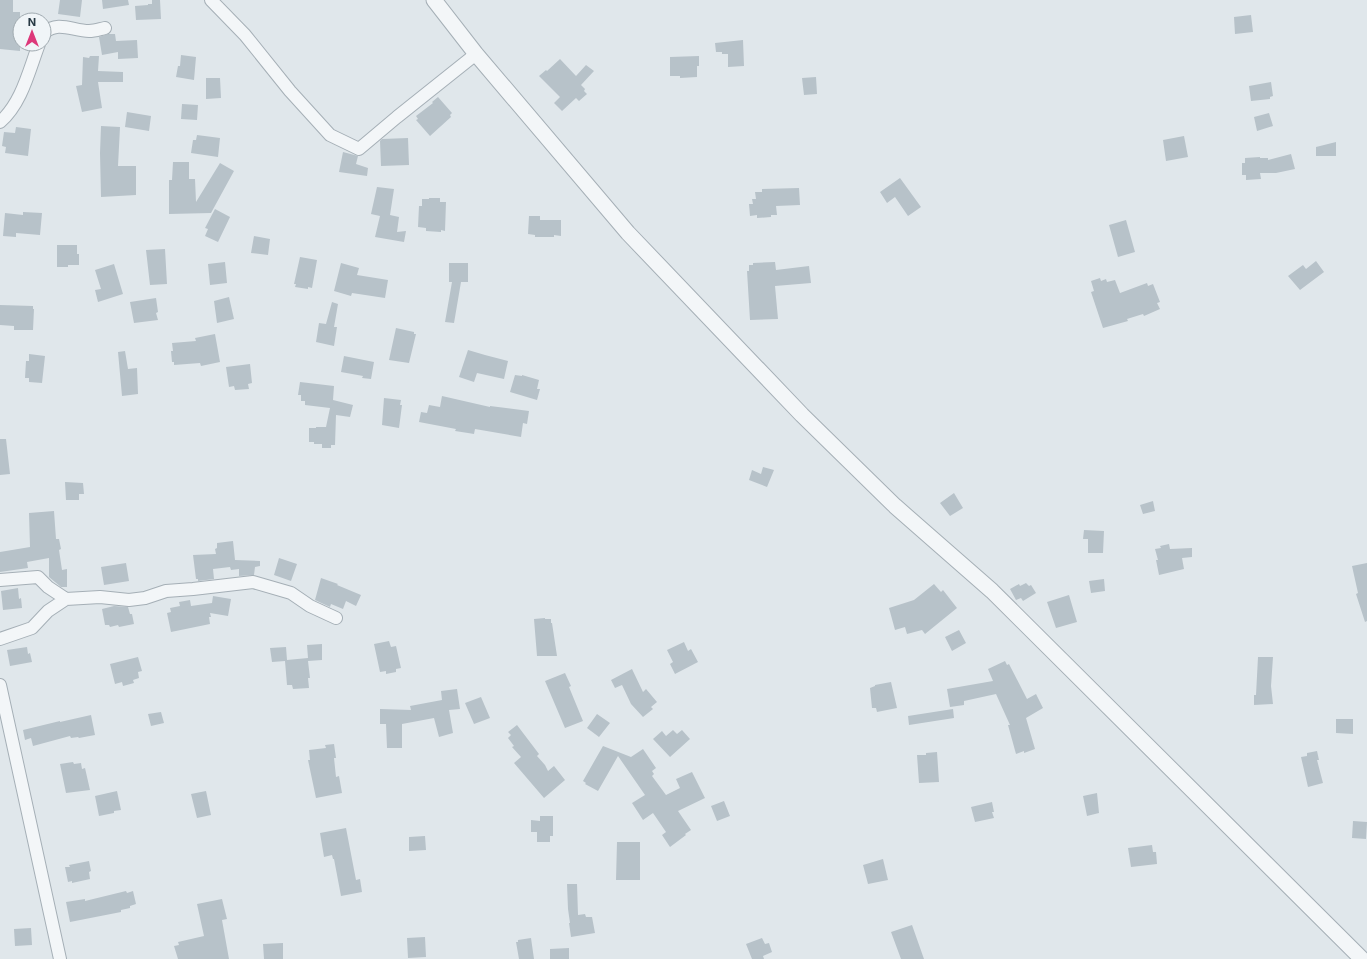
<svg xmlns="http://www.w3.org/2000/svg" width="1367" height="959" font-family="Inter,sans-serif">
<rect width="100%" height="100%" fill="#e0e7eb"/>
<path fill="#b7c2c9" d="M0 0H13V12H20V51L0 49Z
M60 0H82L80 17 58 14Z
M102 0H128L129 5 103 9Z
M152 0H160L161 19 136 20 135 6 148 5V4H152Z
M1251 15 1253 32 1235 34 1234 17Z
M108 34H115L116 41 137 40 138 58 118 59V52L102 55 99 37Z
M743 40 744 66 728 67V54H722V52H716L715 43Z
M181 55 196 57 194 80 176 77 178 66H180Z
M90 56H99L98 71 123 72V82H98L102 108 82 112 76 86 82 85 83 57 89 58Z
M699 56V66H697V77L680 78V76H670V57Z
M560 59 576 76 586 65 594 71 581 85 585 89 584 91 587 94 579 101 576 98 562 111 554 103 560 97 539 76 546 70 547 71Z
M816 77 817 94 804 95 802 78Z
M206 78H220L221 98 206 99Z
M1271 82 1273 96 1270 97V99L1251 101 1249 86Z
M438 97 452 113 450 115 451 117 430 136 416 120 418 119 416 116 433 103 432 102Z
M182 104 198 105 197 120 181 119Z
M127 112 151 116 149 131 125 127Z
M1269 113 1273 126 1257 131 1254 117Z
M101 126 120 127 118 166H136V195L101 197 100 153Z
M16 127 31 129 28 156 5 153 6 147 2 146 4 132 15 133Z
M197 135 220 138 218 157 191 153 193 140H196Z
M1184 136 1188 157 1166 161 1163 140Z
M408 138 409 165 381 166 380 141 382 139Z
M1336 142V156H1316V147Z
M343 152 358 156 356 164 368 168 367 176 339 172Z
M1291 154 1295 169 1276 173H1260L1261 179 1246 180V175H1242V163H1245V158L1260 157V158H1268V160Z
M173 162H189V179H195L196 202 220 163 234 171 211 213 169 214V180H172Z
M900 178 921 207 908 216 895 197 887 203 880 192Z
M377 187 394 189 390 215 399 217 397 232 406 231 404 242 375 237 380 216 371 214Z
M799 188 800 205 776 206 777 215H771V217L757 218V215L750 216 749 204H753L752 199H756L755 192H762V189Z
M429 198H440V202H446L445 231 441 230V232L426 231V228L418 227 419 206H422V199H429Z
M215 209 230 217 218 242 205 236 208 229 205 228Z
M23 212 42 213 40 235 16 233V237L3 236 5 213 23 215Z
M529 216H540V220H561V236L554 235V237H535V235L528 234Z
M1126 220 1135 252 1118 257 1109 225Z
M254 236 270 239 268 255 251 253Z
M57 245H77V254H79V265H68V267H57Z
M165 249 167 284 150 285 146 250Z
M300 257 317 260 312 288 308 287V289L295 287 296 284H294Z
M1316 261 1324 272 1300 290 1288 276 1303 265 1306 269Z
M225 262 227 283 210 285 208 264Z
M775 262 776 270 809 266 811 283 775 286 778 319 750 320 747 271H749V265H753V263Z
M341 263 359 268 357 275 388 280 385 298 352 293 351 296 334 291Z
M449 263H468V282H461L454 323 445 322 452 282H449Z
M114 264 123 294 98 302 95 290 101 289 95 270Z
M1100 278 1101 281 1106 279 1107 282 1115 280 1120 293 1147 283 1148 286 1153 284 1160 302 1157 303 1160 309 1144 316 1143 314 1127 319 1128 321 1103 328 1091 292 1094 291 1091 281Z
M229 297 234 319 217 323 214 301Z
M156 298 158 312 156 313 158 320 134 323 130 302Z
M332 302 338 304 334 327H337L334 346 316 342 319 323 326 324Z
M0 305 33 306V309H34L33 330H14V326L0 325Z
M396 328 414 332V334H416L409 363 389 360Z
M215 334 220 362 201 366 200 363 174 365V362H172L171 351H173L172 343 196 341 195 338Z
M468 350 485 355 508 361 504 379 477 373 474 382 459 377Z
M125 351 128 369 137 368 138 394 122 396 118 352Z
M29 354 45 356 42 383 29 382V378H25L26 361H29Z
M344 356 374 362 371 379 362 378 363 376 341 372Z
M250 364 252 383 248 384 249 389 235 390 234 386 229 387 226 367Z
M515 375 522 376V375L539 380 537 389H540L537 400 510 392Z
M300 382 334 386 333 400 353 405 350 417 336 415 335 445H331V448H322V444H314V442H309V428H316V427H326L330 408 305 405V401H301V395H298Z
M442 396 490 407V406L529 411 527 424 523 423 521 437 475 429 474 434 468 433 455 431 456 429 419 422 421 412 427 413 429 405 440 407Z
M384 398 401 400 400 405H402L399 428 382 425Z
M0 439H6L10 474 0 475Z
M763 467 774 470 767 487 749 480 752 470 761 474Z
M65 482 83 483 84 494H79V500H66Z
M954 493 963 508 950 516 940 503Z
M1153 501 1155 511 1143 514 1140 505Z
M54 511 56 539H59L61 549 59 550 62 570 67 569V587H61L49 577V558L27 562 28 568 0 572V552L30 547 29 513Z
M1084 530 1104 531 1103 553H1088V539H1083Z
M233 541 235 560 260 561V566L255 567 254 575 239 576V569L231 570 230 567 213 569 214 579 198 581V579H196L193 555 216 554 215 549 217 548V543Z
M1169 544 1170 549 1192 548V557L1182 558 1184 569 1159 575 1156 560H1158L1155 549 1161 548 1160 546Z
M279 558 297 564 291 581 274 575Z
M126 563 129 581 104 585 101 567Z
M1367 563V621L1365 622 1356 594 1358 593 1352 566Z
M321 578 338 584 337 585 361 595 356 606 346 601 343 609 331 604 330 607 315 600Z
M1104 579 1105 591 1091 593 1089 581Z
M1026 583 1029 586 1031 585 1036 593 1023 601 1021 598 1016 600 1010 589 1019 584 1020 586Z
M934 584 941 592 943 590 957 608 925 634 922 630 907 634 905 627 895 630 889 608 914 600Z
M18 588 19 599 21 598 22 608 3 610 1 591Z
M1069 595 1077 622 1056 628 1047 602Z
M213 596 231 599 228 616 210 613 211 617H209L210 624 171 632 167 613 171 612 170 608 180 606 179 602 190 600 191 606 212 603Z
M114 606 128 607 130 614H132L134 624 119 627 118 625 110 627 109 625H105L102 609Z
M545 618V619H551V623H552L557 656H537L534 619Z
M959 630 966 643 952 651 945 637Z
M389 641 391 647 396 646 401 668 396 669V672L386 674V671L380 672 374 644Z
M684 642 688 651 691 649 698 662 675 674 670 664 673 662 667 650Z
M322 644V660L308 661 310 678H308L309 688 293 689 292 685H287L285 661 272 662 270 648 286 647 287 660 308 658 307 645Z
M27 647 28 654 30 653 32 662 10 666 7 650Z
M138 657 142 671 138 672 139 678 133 680 134 683 123 686 122 682 115 684 110 664Z
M1258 657H1273L1271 686 1273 704 1254 705V695H1256Z
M1005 661 1007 665 1009 664 1027 699 1036 694 1043 708 1026 718 1035 749 1024 753V751L1016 754 1008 725H1010L996 694 964 701V705L950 707 947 689 993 681 988 669Z
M632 669 643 692 646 689 657 702 651 707 653 709 643 717 631 704 622 685 615 688 611 680Z
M565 673 571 686 569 687 583 721 565 728 545 681Z
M891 682 897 708 877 712 876 708H872L870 688 875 686V685Z
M457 689 460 709 449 710 453 733 439 737 434 718 402 724V748H387L386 724H380V709L411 710 410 706 442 700 441 691Z
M481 697 490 718 474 724 465 703Z
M953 709 954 718 909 725 908 716Z
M161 712 164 723 151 726 148 714Z
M597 714 610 723 599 737 587 728Z
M91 715 95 735 79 738 78 737 71 738 70 736 33 746 31 738 25 740 23 730 60 721V722Z
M1336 719H1353V734L1336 733Z
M517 725 539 754 537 756 545 765 548 771 554 766 565 780 544 798 514 763 521 757 512 747 514 746 508 738 511 735 508 732Z
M673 730 677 734 682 730 690 739 670 757 653 739 662 731 666 736Z
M334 744 336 758H334L336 777 339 776 342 793 316 798 308 760H310L309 750 326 748 325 745Z
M603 746 631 757 643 749 656 768 652 771 654 774 652 776 666 795 680 788 676 779 692 772 705 798 678 811 691 830 685 834 686 835 670 847 662 835 666 832 653 813 643 820 632 803 645 795 618 756 598 791 585 784 586 783 583 781Z
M1317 751 1319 760H1317L1323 783 1308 787 1301 757 1307 756V753Z
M937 752 939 782 919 783 917 755H926V753Z
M73 762 74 764 81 763 82 769 85 768 90 790 66 793 60 764Z
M117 791 121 810 114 811V813L99 816 95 796Z
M206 791 211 815 197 818 191 794Z
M1097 793 1099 813 1087 816 1083 796Z
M724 801 730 816 717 821 711 806Z
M992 802 994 812H992L994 818 975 822 971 807Z
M540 816H553V836H550V842H537V832H531V820L540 821Z
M1353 821 1367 822 1366 839 1352 838Z
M346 828 356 880 360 879 362 892 341 896 334 859H333L332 855 324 857 320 833Z
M425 836 426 850 409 851V837Z
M617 842H640V880H616Z
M1152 845 1153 852H1156L1157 864 1131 867 1128 848Z
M883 859 888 880 868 884 863 865Z
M89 861 91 871 89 872 90 879 72 883V881L68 882 65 867H70L69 865Z
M567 884H577L578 915 585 914 586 917H592L595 933 571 937 569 923H570L568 909Z
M126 891 127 893 133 891 136 904 130 906V908L121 910V912L70 922 66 902 85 899V901Z
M222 899 227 919 222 920 229 959H178L174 946 179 945 178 942 204 936 197 904Z
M912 925 924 959H901L891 932Z
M31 928 32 945 15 946 14 929Z
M425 937 426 957 408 958 407 938Z
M531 938 534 959H519L516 942H518V940Z
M762 938 765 944 769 943 772 952 763 956 764 959H752L746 944Z
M283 943V959H264L263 944Z
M569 948V959H550V949Z"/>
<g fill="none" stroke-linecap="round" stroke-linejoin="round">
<defs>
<path id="minor" d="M211 0 245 35 290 91 330 135 359 149 397 117 476 54
M44 33C58 20 73 31 89 31 95 31 100 29 105 28
M0 122C22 103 29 70 39 44
M0 580 38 577 48 587 66 599 100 597 129 600 145 598 166 591 193 589 253 582 291 593 310 606 336 618
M0 639 32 628 48 611 66 599
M0 685 60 959"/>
<path id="tertiary" d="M434 0 476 54 628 233 802 415 895 506 992 591 1362 959"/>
</defs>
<use href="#minor" stroke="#a5afb6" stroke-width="14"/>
<use href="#tertiary" stroke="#a5afb6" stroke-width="17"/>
<use href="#minor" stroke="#f3f6f8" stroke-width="12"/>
<use href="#tertiary" stroke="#f3f6f8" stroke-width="15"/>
</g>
<g transform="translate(32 32)"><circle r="19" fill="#f0f5f8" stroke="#a0aab0"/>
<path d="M0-3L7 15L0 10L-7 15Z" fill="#dd387a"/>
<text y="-6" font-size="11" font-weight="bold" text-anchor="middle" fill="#273944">N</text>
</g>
</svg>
